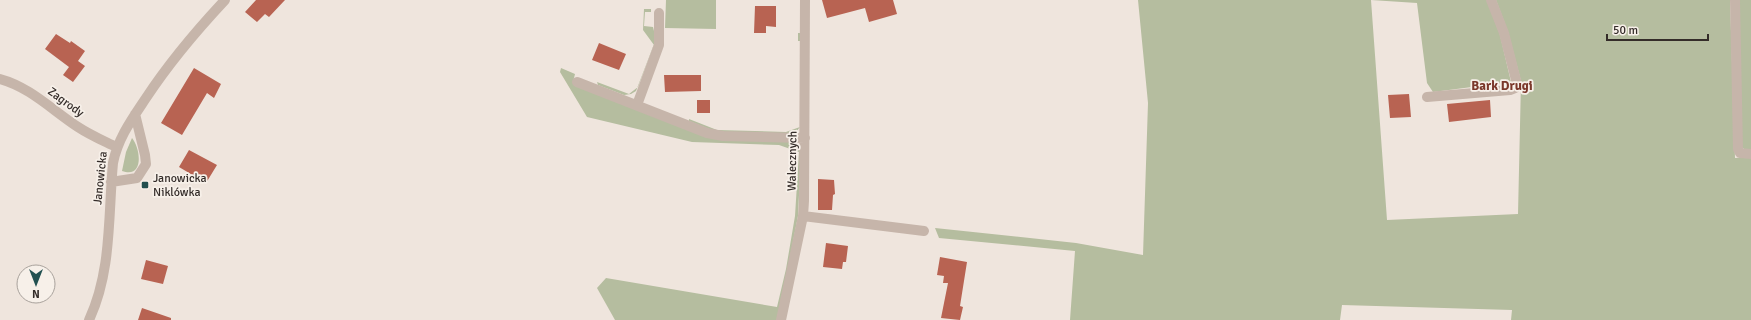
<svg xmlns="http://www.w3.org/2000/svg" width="1751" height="320" font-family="Signika,sans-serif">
<rect width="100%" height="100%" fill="#efe5dd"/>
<path fill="#b5bd9f" d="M666 0H716V29L665 28Z
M1138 0H1487L1500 35 1511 82 1433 92 1427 83 1417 3 1371 0 1387 220 1518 214 1521 81 1508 32 1496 0H1730L1735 158 1751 157V320H1511L1512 310 1342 305 1340 320H1070L1075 251 939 238 935 228 1076 243 1143 255 1148 103Z
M1737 0H1751V150L1746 151 1741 146Z
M644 9H651V12H645L644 26 653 27 656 39 636 91 631 94 624 95 598 85 597 82 629 94 638 87 654 45 643 30Z
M798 33H801L800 127 796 132 790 135 719 133 689 121V119L717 130 786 132 800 127V41H798Z
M561 68 575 74 573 82 686 128 789 142C797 143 799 145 801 153L798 216 778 320H615L597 288 606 278 777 307 786 269 795 216 799 152 779 145 692 142 587 117 560 72Z
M132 138C141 149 144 179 122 171L126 152Z"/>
<path fill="#b86352" d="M256 0H285L269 17 265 14 257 22 245 12Z
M822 0H893L897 14 869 22 865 8 827 18Z
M755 6H776V27L766 26V33H754Z
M56 34 70 43 71 41 85 51 78 61 85 66 73 82 63 75 69 67 45 49Z
M599 43 626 54 619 70 592 60Z
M194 68 221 84 214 98 207 93 182 135 161 123Z
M664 75H701V91L665 92Z
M1409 94 1411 117 1390 118 1388 95Z
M697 100H710V113H697Z
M1490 100 1491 117 1449 122 1447 104Z
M189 150 217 165 206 183 179 167Z
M818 179 834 180 835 194 833 195 832 210H818Z
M826 243 848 246 846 262H843L842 269 823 267Z
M940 257 967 262 960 306 963 307 960 320 941 318 948 283H943L944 276 937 275Z
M146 260 168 266 163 284 141 279Z
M142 308 171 318V320H138Z"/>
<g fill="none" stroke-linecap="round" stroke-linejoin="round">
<path stroke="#c6b5aa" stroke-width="10" d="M1735 0 1738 149 1740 153 1751 154
M0 79C30 87 52 110 78 127 90 135 104 141 116 147
M577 82 707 133 723 136 805 138
M1427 97 1510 90 1515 88 1517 84 1504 33 1491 0
M637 105 659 45V13
M111 182 137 178 146 164 145 155 135 114
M803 216 924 231
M89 320C112 271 108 216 113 163 118 138 132 119 146 98 169 63 196 31 225 0
M781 320 803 216 804 201 805 0"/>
</g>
<rect fill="#235151" stroke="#f7f0e9" stroke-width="1.5" x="141" y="181" width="8" height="8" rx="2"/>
<g text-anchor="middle" stroke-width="3.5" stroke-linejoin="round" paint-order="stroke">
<g font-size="12" fill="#342c29" stroke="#f7f0e9">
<text transform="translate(66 102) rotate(36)" y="4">Zagrody</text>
<text transform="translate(792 161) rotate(-89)" y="4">Walecznych</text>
<text transform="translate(100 178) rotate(-84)" y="4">Janowicka</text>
</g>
<g font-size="12" fill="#342c29" stroke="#f7f0e9" text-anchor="start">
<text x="153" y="182">Janowicka<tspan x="153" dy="14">Niklówka</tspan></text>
</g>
<g font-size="13" font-weight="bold" fill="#7b382b" stroke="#f7f0e9">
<text x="1502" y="90">Bark Drugi</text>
</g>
</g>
<g transform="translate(36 284) rotate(180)"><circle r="19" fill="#f7f0e9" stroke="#a9a29c"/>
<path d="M0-3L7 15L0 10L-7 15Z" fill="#235151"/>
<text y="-6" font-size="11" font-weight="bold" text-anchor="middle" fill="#342c29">N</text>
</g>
<path d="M1607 34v6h101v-6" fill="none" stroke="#342c29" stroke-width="2"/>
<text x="1613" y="34" font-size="12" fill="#342c29" stroke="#f7f0e9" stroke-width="3" paint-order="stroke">50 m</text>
</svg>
